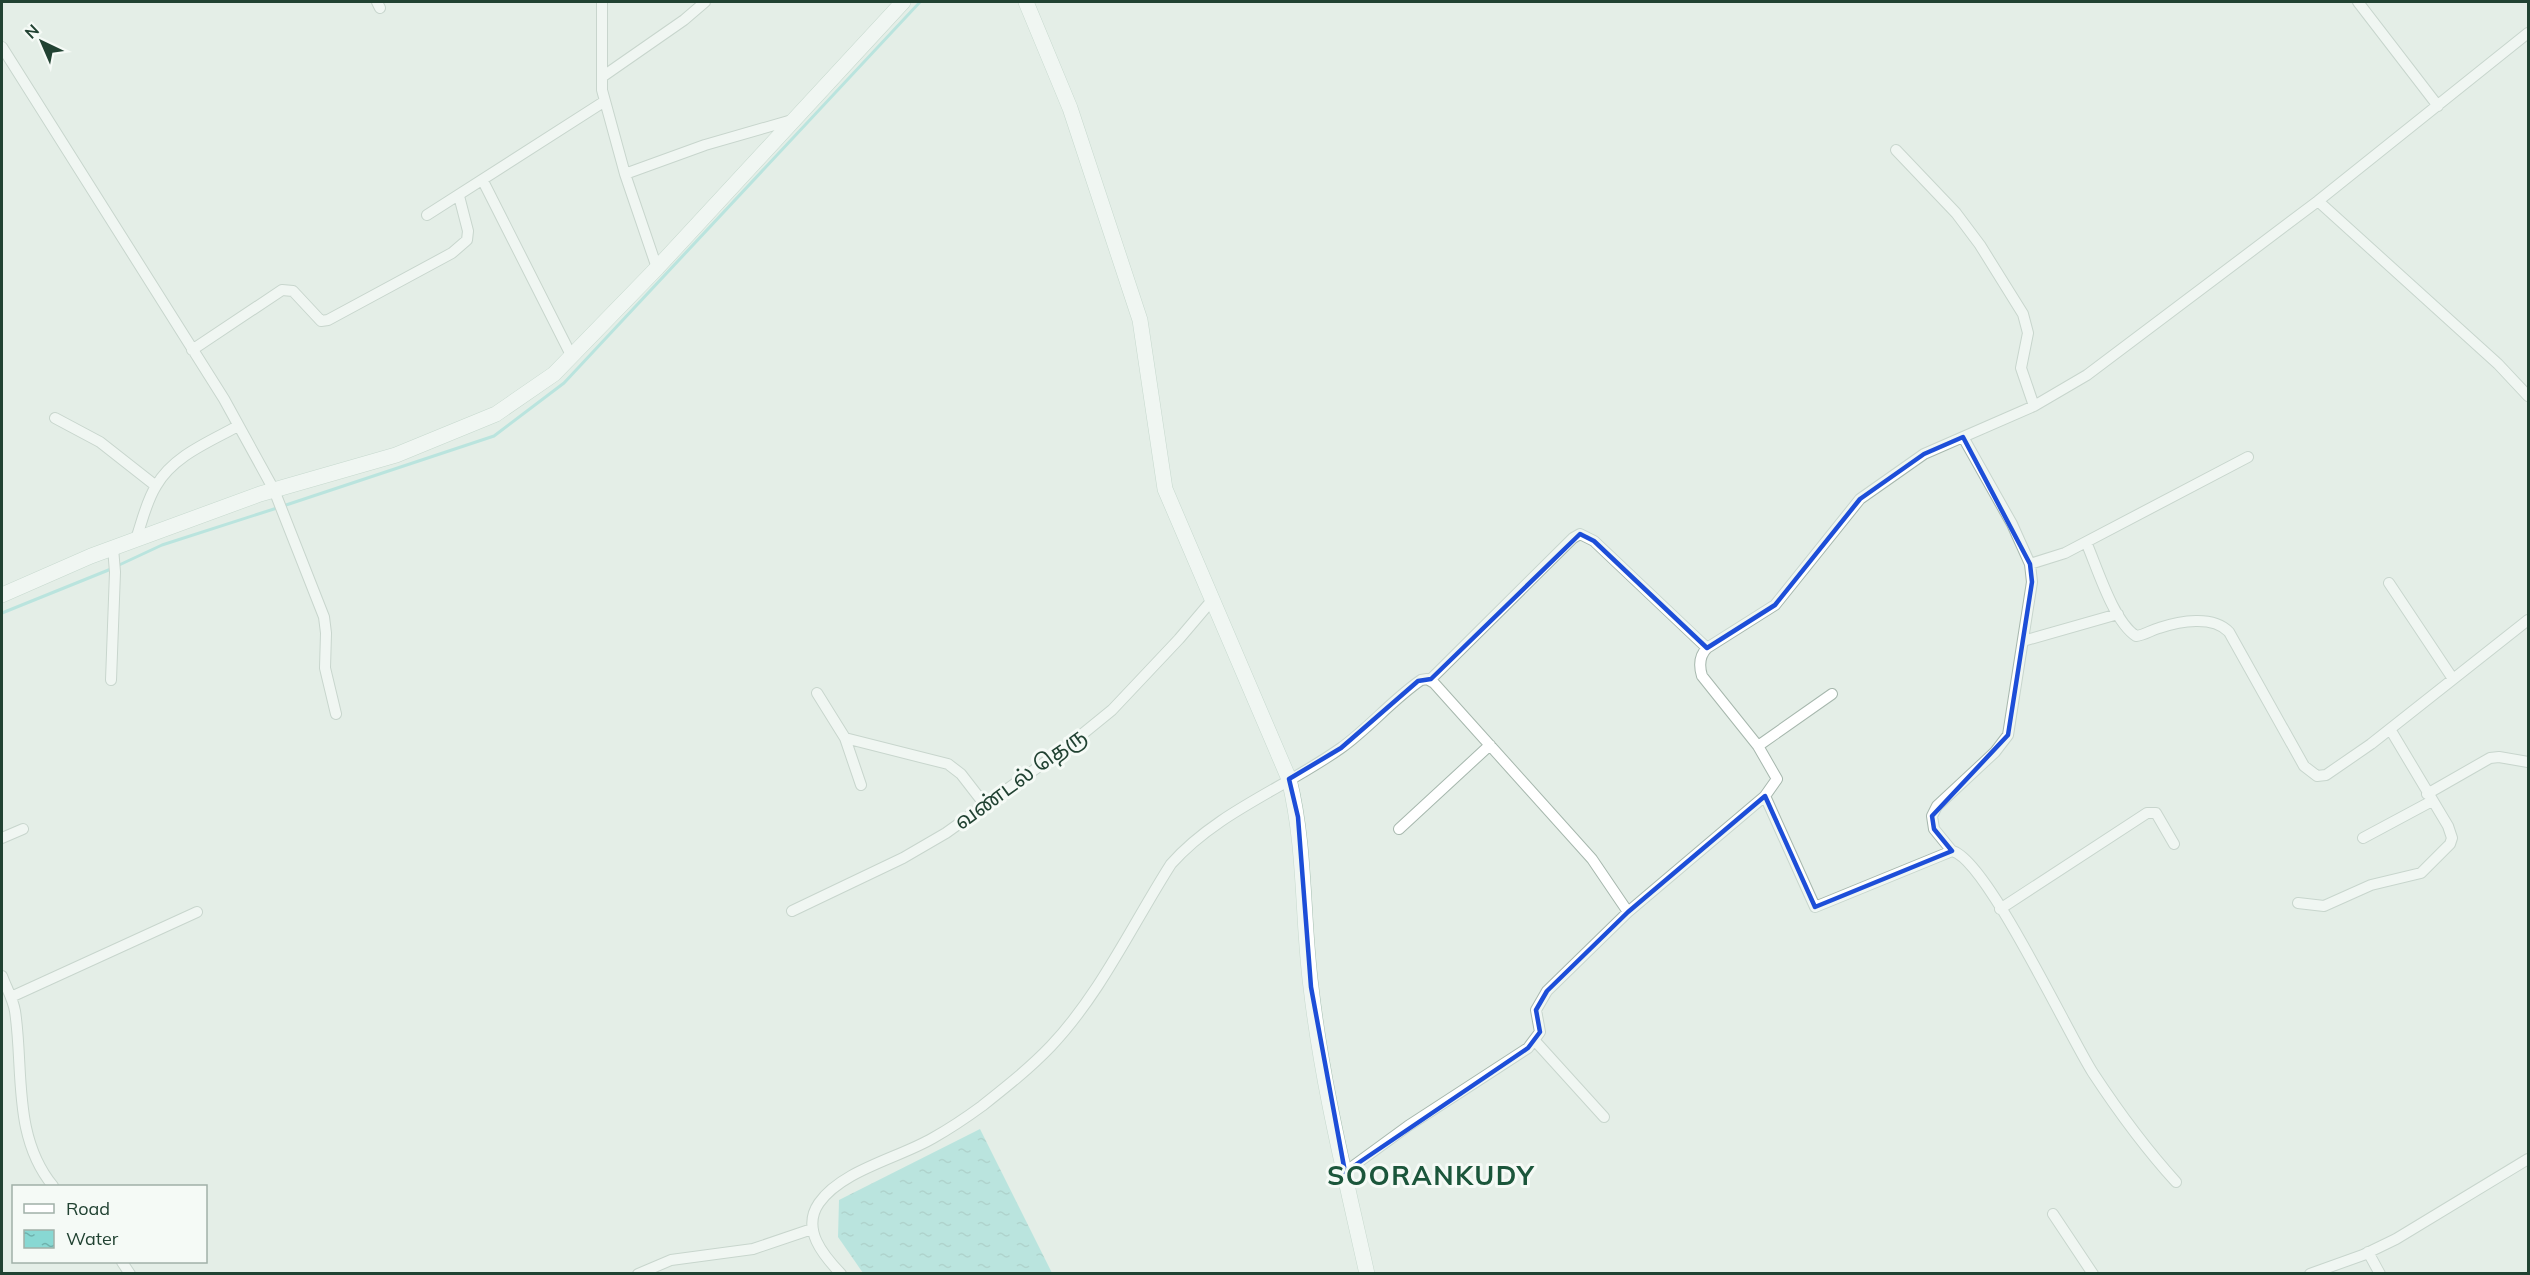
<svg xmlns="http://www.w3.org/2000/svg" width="2530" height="1275" font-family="Mulish,'Noto Sans Tamil',sans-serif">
<defs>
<pattern id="water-ripples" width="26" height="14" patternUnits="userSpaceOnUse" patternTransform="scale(1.5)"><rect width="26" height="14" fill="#88d8d3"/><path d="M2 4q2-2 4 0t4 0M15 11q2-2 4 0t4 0" fill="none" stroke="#6fb1ac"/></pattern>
</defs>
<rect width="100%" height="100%" fill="#e4eee7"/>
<path fill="url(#water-ripples)" d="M980 1129 1052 1273H863L838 1237 839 1200Z"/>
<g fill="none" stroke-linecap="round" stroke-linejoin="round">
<path stroke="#88d8d3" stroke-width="3" d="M283 506 494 436 564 383 920 2
M117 566 162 545 277 508
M2 613 111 569"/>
<defs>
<path id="street" d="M377 2 380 8
M602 2V90L625 174 657 268
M2358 2 2438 106
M2 47 224 399 274 490 324 617 326 633 325 668 336 714
M602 77 684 20 705 2
M1896 150 1956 213 1980 245 2023 314 2028 333 2021 368 2034 406
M625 174 705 145 792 120
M483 181 571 355
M2318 201 2498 364 2528 396
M427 215 605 101
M192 350 282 290 293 291 321 321 328 320 452 253 467 240 468 231 459 196
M55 418 100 442 156 486
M136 539C142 522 146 502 156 486 173 456 209 442 238 426
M2086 542C2097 567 2113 621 2136 636 2145 635 2151 630 2159 628 2180 621 2213 615 2229 632L2304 766 2317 776 2326 775 2371 744 2528 620
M2030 564 2065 553 2248 457
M2389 583 2453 679
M2023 641 2118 614
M111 680 115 572 113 548
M1430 680 1573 538 1580 534 1594 541 1707 648
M817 693 845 738 861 785
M845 738 948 764 961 774 985 805
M1758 746 1832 694
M2427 794 2490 758 2499 757 2528 762
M1765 796 1815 907 1952 851C1986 858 2069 1036 2093 1073 2118 1111 2145 1148 2176 1182
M1399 829 1490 745
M2 838 23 829
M2363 838 2432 801
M1952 851 1934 829 1932 816 1937 806 1995 752 2008 735 2032 582 2030 564 2012 524 1963 437
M2298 903 2324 906 2371 885 2421 873 2450 844 2452 838 2448 826 2390 729
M2000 909 2147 813H2156L2174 844
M792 911 903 858 946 833 1069 745 1112 710 1179 639 1213 599
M2 976C6 987 13 999 15 1011 24 1070 12 1136 53 1186
M11 997 197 912
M1536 1042 1604 1117
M1345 1172 1408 1126 1528 1048 1540 1032 1536 1010 1547 991 1628 912 1765 796 1777 779 1758 746 1702 676C1699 666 1699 656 1707 648L1775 605 1860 499 1924 454 2034 406 2087 375 2318 201 2528 33
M2053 1214 2093 1274
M2368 1252 2380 1274
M122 1262 130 1274
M638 1274 671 1260 753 1249 812 1229
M841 1274C823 1255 801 1229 819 1203 842 1170 899 1158 933 1138 949 1129 967 1117 982 1106 1006 1087 1030 1068 1051 1046 1101 993 1132 925 1171 864 1217 812 1285 788 1341 748 1369 728 1392 700 1421 680L1427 679 1434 683 1592 859 1628 912
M2310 1274 2363 1255 2396 1239 2528 1159"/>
<path id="secondary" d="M1026 2 1070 108 1140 320 1165 489 1289 779C1306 848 1302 918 1311 987 1322 1084 1346 1179 1367 1274
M2 595 91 556 260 494 396 455 496 414 554 374 657 268 903 2"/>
</defs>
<use href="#street" stroke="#a6b7ad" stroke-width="12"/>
<use href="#secondary" stroke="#a4beb0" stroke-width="16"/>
<use href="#street" stroke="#fff" stroke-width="10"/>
<use href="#secondary" stroke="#fff" stroke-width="15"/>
</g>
<path d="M0 0H2530V1275H0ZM1963 437 2030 564 2032 582 2008 735 1932 816 1934 829 1952 851 1815 907 1765 796 1628 912 1547 991 1536 1010 1540 1032 1528 1048 1345 1172 1311 987 1298 817 1289 779 1341 748 1418 681 1431 679 1580 534 1594 541 1707 648 1775 605 1860 499 1924 454Z" fill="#e4eee7" fill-opacity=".55" fill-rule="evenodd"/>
<path fill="none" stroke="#1d4ed8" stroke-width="4.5" stroke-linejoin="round" d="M1963 437 2030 564 2032 582 2008 735 1932 816 1934 829 1952 851 1815 907 1765 796 1628 912 1547 991 1536 1010 1540 1032 1528 1048 1345 1172 1311 987 1298 817 1289 779 1341 748 1418 681 1431 679 1580 534 1594 541 1707 648 1775 605 1860 499 1924 454Z"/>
<g text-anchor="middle" stroke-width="6" stroke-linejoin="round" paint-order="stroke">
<g font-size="21" fill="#214232" stroke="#f5faf6">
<text transform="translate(1020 779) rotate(-36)" y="7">வண்டல் தெரு</text>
</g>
<g font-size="27" font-weight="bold" letter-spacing="1.5" fill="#1b563b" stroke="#f5faf6">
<text x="1431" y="1185">SOORANKUDY</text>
</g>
</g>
<rect width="2530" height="1275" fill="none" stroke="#214232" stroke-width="6"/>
<rect x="12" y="1185" width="195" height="78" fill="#f5faf6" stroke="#a0b0a8" stroke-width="1.5"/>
<rect x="24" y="1204" width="30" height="9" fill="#ffffff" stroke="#a0b0a8" stroke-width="1.5"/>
<text x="66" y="1215" font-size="18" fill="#214232">Road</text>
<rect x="24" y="1230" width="30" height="18" fill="url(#water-ripples)" stroke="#a0b0a8" stroke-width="1.5"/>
<text x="66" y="1245" font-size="18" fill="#214232">Water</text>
<g transform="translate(42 42) rotate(316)" stroke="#f5faf6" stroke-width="4.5" paint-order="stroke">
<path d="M0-4.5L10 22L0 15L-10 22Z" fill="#214232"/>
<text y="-9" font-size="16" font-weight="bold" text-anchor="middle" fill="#214232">N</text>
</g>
</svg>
